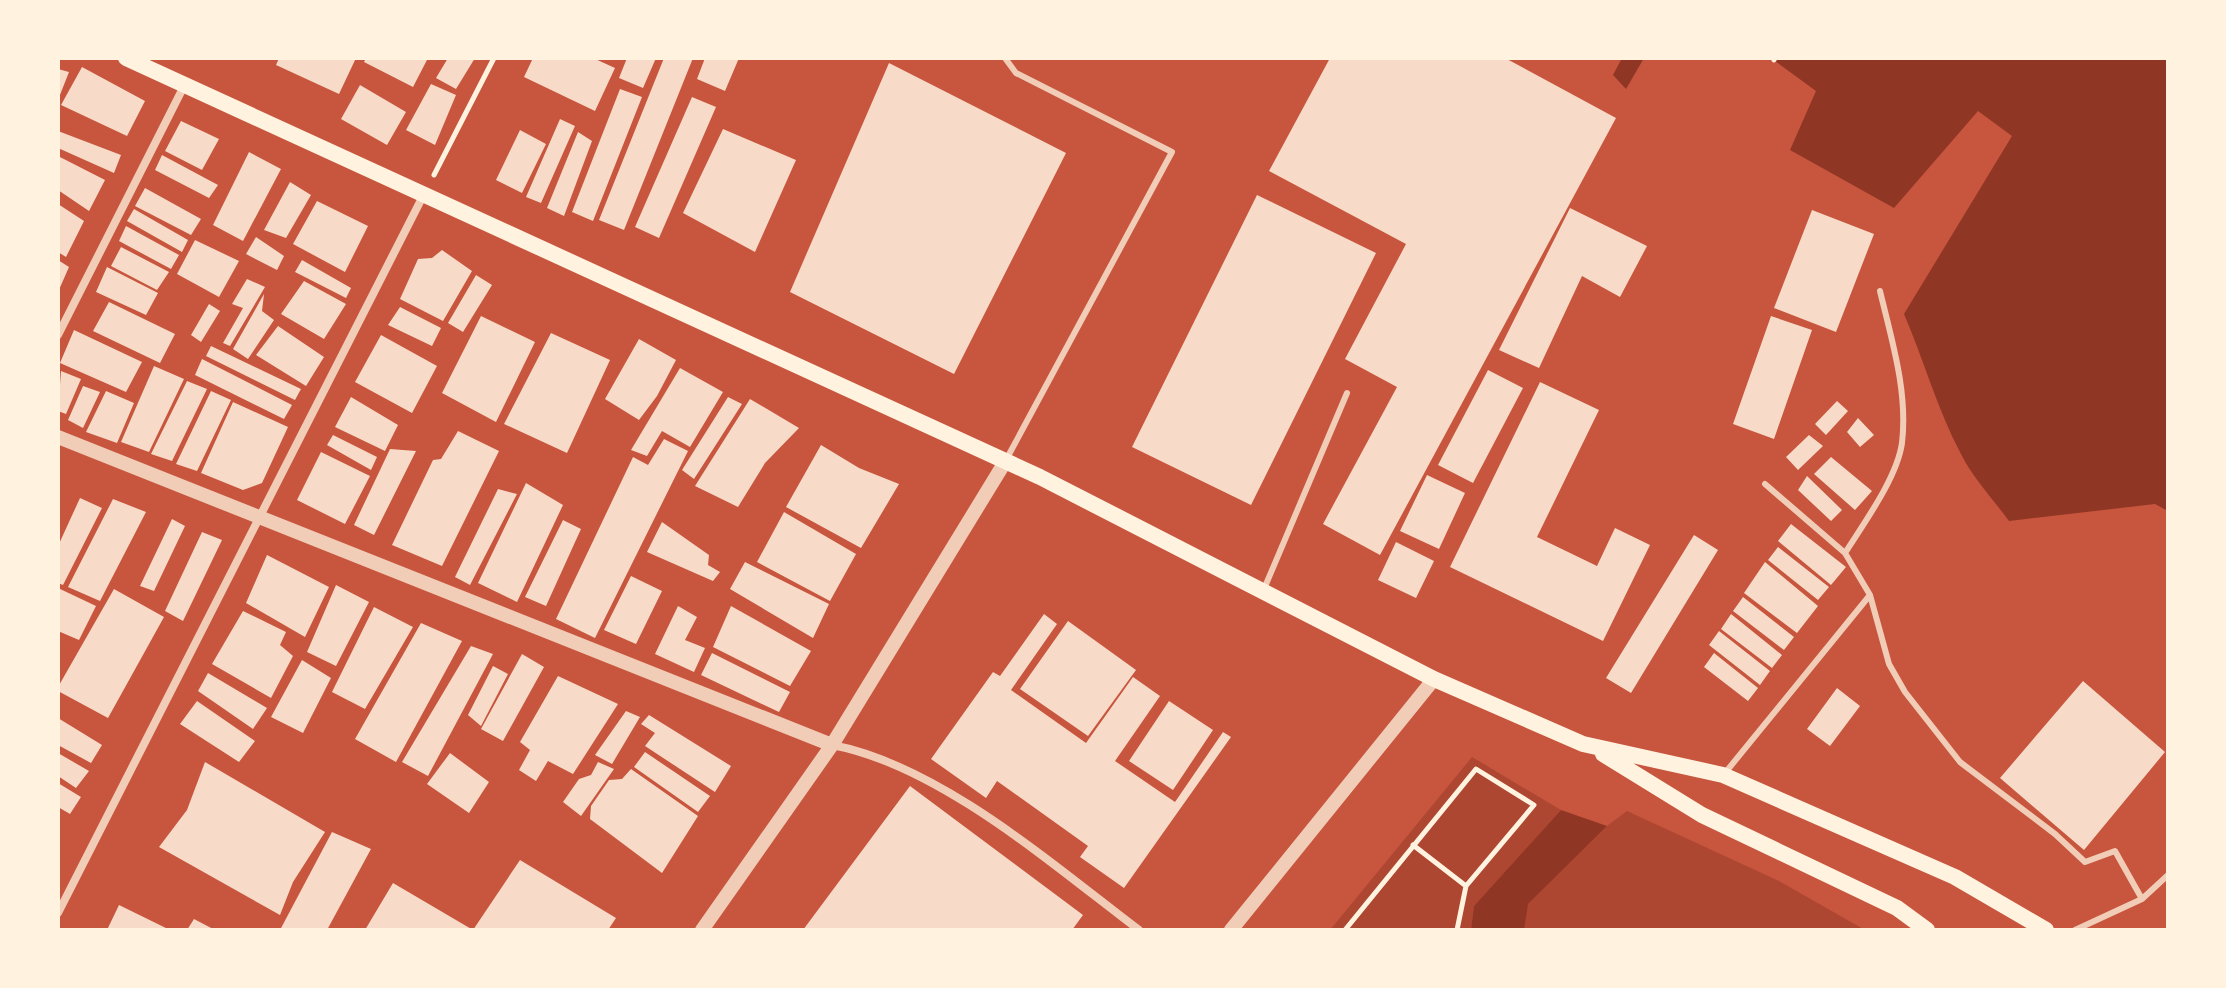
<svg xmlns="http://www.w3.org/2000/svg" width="2226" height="988" font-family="Mulish,sans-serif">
<rect width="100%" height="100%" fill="#c8553d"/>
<path fill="#ae4732" d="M1472 757 1561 810 1474 906 1471 930H1330Z
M1627 811 1779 881 1865 930H1520L1523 901 1528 904 1607 826Z"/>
<path fill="#8f3625" d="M1622 58H1644L1626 89 1613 75Z
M1771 58H2168V511L2155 504 2009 521C1993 499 1973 478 1961 454 1937 409 1924 360 1904 314L2012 136 1978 111 1894 208 1790 150 1816 91Z
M1561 810 1607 826 1528 904 1524 930H1471L1474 906Z"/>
<path fill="#f7dbc8" d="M279 58H356L339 94 276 65Z
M366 58H428L413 87 364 62Z
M448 58H475L456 89 436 78Z
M533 58H593L615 68 595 111 524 77Z
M627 58H656L643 88 619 78Z
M664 58H693L624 230 599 220Z
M705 58H739L725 91 697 79Z
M1330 58H1505L1616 118 1380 555 1323 524 1397 387 1345 359 1406 244 1269 171Z
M889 63 1066 153 954 374 790 292Z
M82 67 145 101 127 136 61 105Z
M58 69 69 72 58 100Z
M431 84 456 95 435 145 406 130Z
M360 85 406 112 387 145 341 119Z
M620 89 642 97 593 221 572 212Z
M692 97 716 107 659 238 635 227Z
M560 119 575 126 541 203 526 197Z
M181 121 219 139 202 170 165 151Z
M723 129 796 160 755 252 683 213Z
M520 130 546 144 522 193 496 180Z
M58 131 121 155 114 173 58 148Z
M578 132 592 141 564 216 547 208Z
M249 152 281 169 243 241 213 225Z
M162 155 218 185 209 198 155 170Z
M58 156 105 180 89 211 58 190Z
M290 182 311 195 286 238 264 230Z
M145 188 201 219 191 235 135 206Z
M1257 195 1376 253 1251 505 1132 447Z
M317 201 368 226 345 272 293 244Z
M58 204 84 221 66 257 58 252Z
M1570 208 1647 246 1620 297 1582 276 1539 368 1499 350Z
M134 209 188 240 182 252 127 221Z
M1812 210 1874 234 1836 332 1774 308Z
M126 226 179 255 171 269 119 241Z
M256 237 284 256 277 270 246 254Z
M195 240 239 261 219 297 177 274Z
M121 247 169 272 157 290 111 266Z
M442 250 472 271 443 321 400 299 418 259 432 258Z
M58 260 69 267 58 292Z
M302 260 351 288 346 298 295 272Z
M107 267 158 293 146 315 96 292Z
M476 275 492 285 463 332 448 323Z
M247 279 265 287 230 346 223 343 243 308 232 304Z
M304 281 346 304 324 339 281 314Z
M264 294 262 311 274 320 248 359 233 349Z
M109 302 175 334 160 363 93 331Z
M209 304 220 311 201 342 191 335Z
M400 307 441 328 432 346 388 325Z
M481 316 535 342 496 422 442 393Z
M1771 316 1812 330 1774 439 1733 424Z
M278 326 324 357 306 386 256 355Z
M74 330 142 362 126 392 60 363Z
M551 333 610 360 567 453 504 424Z
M381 335 437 366 412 413 355 382Z
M639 339 676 360 657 396 639 420 605 399Z
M211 346 301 389 295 400 206 356Z
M202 359 292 405 284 419 195 375Z
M154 366 184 379 149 452 121 442Z
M680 368 723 392 690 447 662 431 647 456 631 450Z
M1488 370 1523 388 1473 483 1438 465Z
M61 371 81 379 66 414 58 411Z
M187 381 207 389 172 461 151 454Z
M1540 382 1599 410 1537 537 1597 566 1615 528 1650 545 1603 641 1450 567Z
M83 386 100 392 83 428 68 420Z
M106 391 134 403 117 443 86 432Z
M211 391 231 400 197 471 176 464Z
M351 397 398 425 385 451 335 427Z
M728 397 742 404 694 479 682 470Z
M750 399 799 428 765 463 738 507 695 486Z
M1837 401 1848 411 1826 435 1815 424Z
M233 402 288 427 262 483 243 490 201 473Z
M1858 418 1874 435 1860 447 1847 432Z
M458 431 499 451 442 566 392 545 433 460 441 459Z
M333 435 377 457 371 470 327 445Z
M1809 435 1823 446 1798 470 1786 457Z
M664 439 688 451 595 638 556 619 633 457 648 465Z
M821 445 859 468 899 484 861 548 786 507Z
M390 449 416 451 374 535 354 525Z
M321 452 370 476 345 524 297 500Z
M1831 457 1872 491 1855 510 1814 474Z
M1427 475 1465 493 1439 549 1400 531Z
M1807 476 1842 510 1831 521 1798 490Z
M526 483 563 505 517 602 478 583Z
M498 489 517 494 470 585 455 577Z
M80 498 102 508 63 585 58 583V546Z
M113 499 146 512 100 601 68 587Z
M784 512 856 554 830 601 757 562Z
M172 519 185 526 154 591 140 586Z
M563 520 581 529 546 606 525 597Z
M662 522 709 555 708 565 720 572 713 581 647 552Z
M1791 524 1846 567 1831 585 1778 541Z
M202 532 222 540 183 621 165 611Z
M1694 535 1718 550 1631 693 1606 678Z
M1396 542 1434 561 1416 598 1378 580Z
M1778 547 1829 587 1818 600 1768 560Z
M267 555 329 587 305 637 246 603Z
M745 562 829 604 813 638 730 589Z
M1765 562 1818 606 1797 633 1744 593Z
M631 576 662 591 636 644 604 630Z
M336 585 369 602 336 666 307 652Z
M58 588 96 606 79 640 58 631Z
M114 589 164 617 108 718 58 691V687Z
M1743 597 1794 637 1784 650 1733 611Z
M678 606 697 617 685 640 705 648 694 672 655 654Z
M731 606 811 651 790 686 713 647Z
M374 607 413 627 365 709 332 692Z
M243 611 286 632 280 645 293 656 271 698 212 664Z
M1044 614 1057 624 1011 690 1086 743 1133 677 1143 684 1160 696 1115 761 1175 802 1223 732 1231 737 1124 888 1080 857 1088 846 997 781 986 798 931 759 993 672 1000 676Z
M1731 614 1782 655 1772 668 1721 629Z
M1068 621 1136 670 1088 736 1020 689Z
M421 623 462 641 396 762 355 739Z
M1719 631 1770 671 1760 685 1709 645Z
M471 646 493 654 428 776 402 762Z
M712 653 790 692 779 712 701 675Z
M1714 653 1758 688 1748 701 1704 667Z
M522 654 544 667 503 741 481 729Z
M302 660 331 678 303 733 271 717Z
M493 666 508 674 481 726 468 715Z
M208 673 267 708 253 729 198 691Z
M558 676 618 704 573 774 548 761 536 781 519 770 530 750 520 742Z
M2083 681 2165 752 2084 850 2000 778Z
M1837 688 1860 706 1830 746 1807 729Z
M197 701 255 741 239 762 180 724Z
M1169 701 1213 730 1173 790 1129 761Z
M626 711 640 717 612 764 595 755Z
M649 715 731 766 715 792 645 746 655 733 641 724Z
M58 718 102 745 91 763 58 745Z
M645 752 710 796 698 812 634 767Z
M58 753 89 771 76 788 58 776Z
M450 753 489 782 469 813 427 784Z
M205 762 325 832 293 882 280 915 159 847 187 810Z
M598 762 614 769 581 816 563 802 579 779 591 775Z
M631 769 698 816 662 873 590 819 591 806 609 780 622 779Z
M58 783 81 797 70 814 58 807Z
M910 786 1083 915 1072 930H803Z
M332 832 371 849 327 930H280Z
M520 860 616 918 608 930H365L393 883 473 930Z
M119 905 170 930H107Z
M194 919 215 930H187Z"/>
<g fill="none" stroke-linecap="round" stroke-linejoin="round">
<path stroke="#fff3e0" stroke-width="5" d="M1774 60 1775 58
M434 175 494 58
M1413 845 1466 886
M1345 930 1476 769 1534 805 1466 886 1457 930"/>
<path stroke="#f1ccb7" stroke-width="6" d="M1005 58 1016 73 1172 152 1006 460
M1845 553C1864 523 1897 478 1902 443 1908 392 1892 341 1880 291
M1264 589 1347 393
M1870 595 1889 664 1905 692 1960 762 2055 834 2085 862 2115 851 2142 899
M1725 773 1870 595 1845 553 1765 484
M2075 930 2142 899 2168 875"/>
<path stroke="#f1ccb7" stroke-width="8" d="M58 335 184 86
M832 745C939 765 1053 865 1139 930
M58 913 424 194"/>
<path stroke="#f1ccb7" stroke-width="14" d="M58 437 832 745
M702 930 832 745 1005 462
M1231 930 1434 679"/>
<path stroke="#fff3e0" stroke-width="16" d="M126 58 1040 477 1434 679 1583 744 1723 775 1955 877 2046 930
M1603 754 1702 815 1897 908 1927 930"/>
</g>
<rect width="2226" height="988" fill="none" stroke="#fff3e0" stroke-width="120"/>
</svg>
